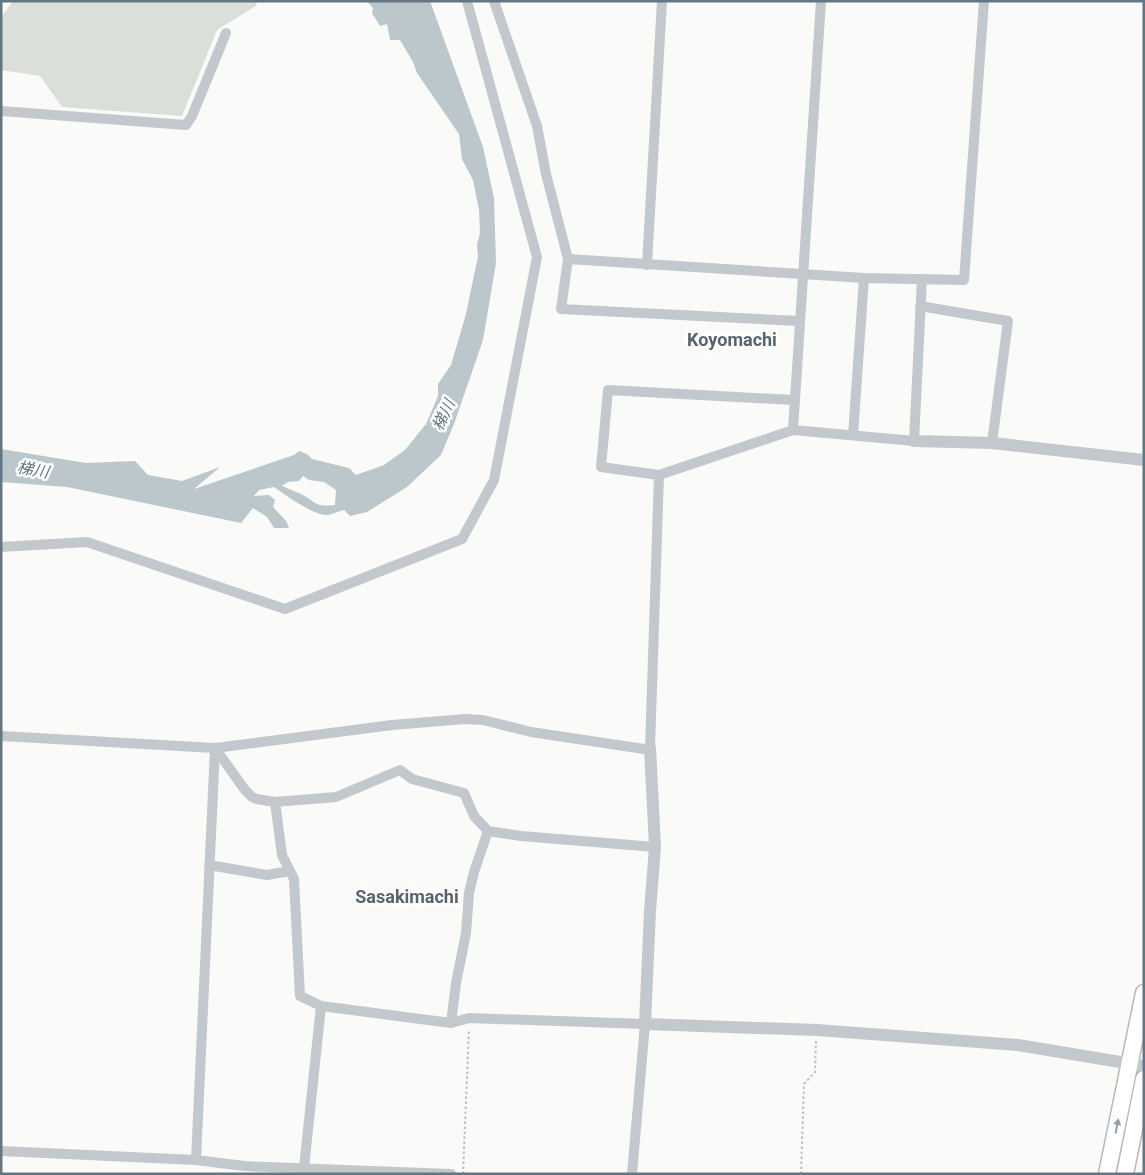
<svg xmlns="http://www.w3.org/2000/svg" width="1145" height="1175" font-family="Roboto,'Noto Sans JP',sans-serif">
<rect width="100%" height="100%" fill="#fafaf8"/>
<path fill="#dadfd7" d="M13 1H257L256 6 217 30 182 116 62 107 40 76 1 70V17Z"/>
<path fill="#bbc7cb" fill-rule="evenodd" d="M367 1H430L483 147 494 198 496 263 483 340 454 424 441 455 407 487 367 512 350 516 344 510C339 511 333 514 328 515 316 517 285 495 274 487L259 490 254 496 269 495 275 500 273 507 286 521 289 528H274L267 517 253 508 241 523 67 487 1 482V449L86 463 135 461 148 475 182 481 220 467 194 489 294 455 299 451 307 454 312 459 349 468 356 475 384 465 405 450 426 424 438 396V384L451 365 466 314 478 256 477 244 480 233 479 210 473 180 462 159 459 134 417 73 413 62 400 40H390L387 24 380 26 372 13 373 8ZM303 476 309 480 324 482 336 490 335 505C313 507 317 502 301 494 295 491 288 489 282 486L288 482 299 481Z"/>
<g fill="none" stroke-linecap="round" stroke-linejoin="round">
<defs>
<path id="trunk" d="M1107 1174 1144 993
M1125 1174 1144 1079"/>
</defs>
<use href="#trunk" stroke="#b4b9bd" stroke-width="19"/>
<path stroke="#bbbfc2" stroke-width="2" stroke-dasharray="2.5 2.5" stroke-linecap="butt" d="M463 1174 469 1029
M801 1174 804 1084 815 1072 816 1041"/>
<path stroke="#c3c8cc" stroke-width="10" d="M494 1 537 126 546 174 568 259 561 309 799 321
M1 111 186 125 192 116 226 33
M568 259 864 278 964 280 984 1
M647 265 662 1
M920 306 1008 321 992 443
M794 400 608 390 601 467 659 475 793 430 914 441 922 279
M793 430 821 1
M853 435 864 278
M1 547 87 542 285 609 462 539 494 480 537 257 467 1
M1 736 215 748 392 725 465 719 483 720 531 732 644 749 650 748 659 475
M215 748 245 790 252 797 257 799 275 802 336 797 400 770 412 779 464 793 474 816 488 831 521 836 655 847
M275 802 282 855 294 879 300 996 321 1006 451 1023 469 1018 645 1024 632 1174
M209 865 267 875 290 871
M451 1023 456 983 466 933 469 893 474 872 488 831
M1 1151 196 1160 244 1166 451 1174
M196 1160 215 748
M304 1168 321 1006"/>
<path stroke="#c3c8cc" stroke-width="12" d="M914 441 992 443 1144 460
M650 748 655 847 650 911 645 1024 817 1030 1018 1045 1144 1066"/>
<use href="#trunk" stroke="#fff" stroke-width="16"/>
</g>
<defs><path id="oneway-solid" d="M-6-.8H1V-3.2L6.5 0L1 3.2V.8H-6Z" transform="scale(1.25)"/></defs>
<use fill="#939fa8" href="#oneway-solid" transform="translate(1117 1126) rotate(-79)"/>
<g text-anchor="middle" stroke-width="5" stroke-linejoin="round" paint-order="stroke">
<g font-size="16" font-style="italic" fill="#60757c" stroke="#fff">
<text transform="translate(443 415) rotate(-65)" y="6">梯川</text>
<text transform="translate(33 469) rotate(10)" y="6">梯川</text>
</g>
<g font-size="18" font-weight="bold" fill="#57646e" stroke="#fff">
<text x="732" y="346">Koyomachi</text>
<text x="407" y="903">Sasakimachi</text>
</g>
</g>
<rect width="1145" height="1175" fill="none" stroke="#657683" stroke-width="5"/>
</svg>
